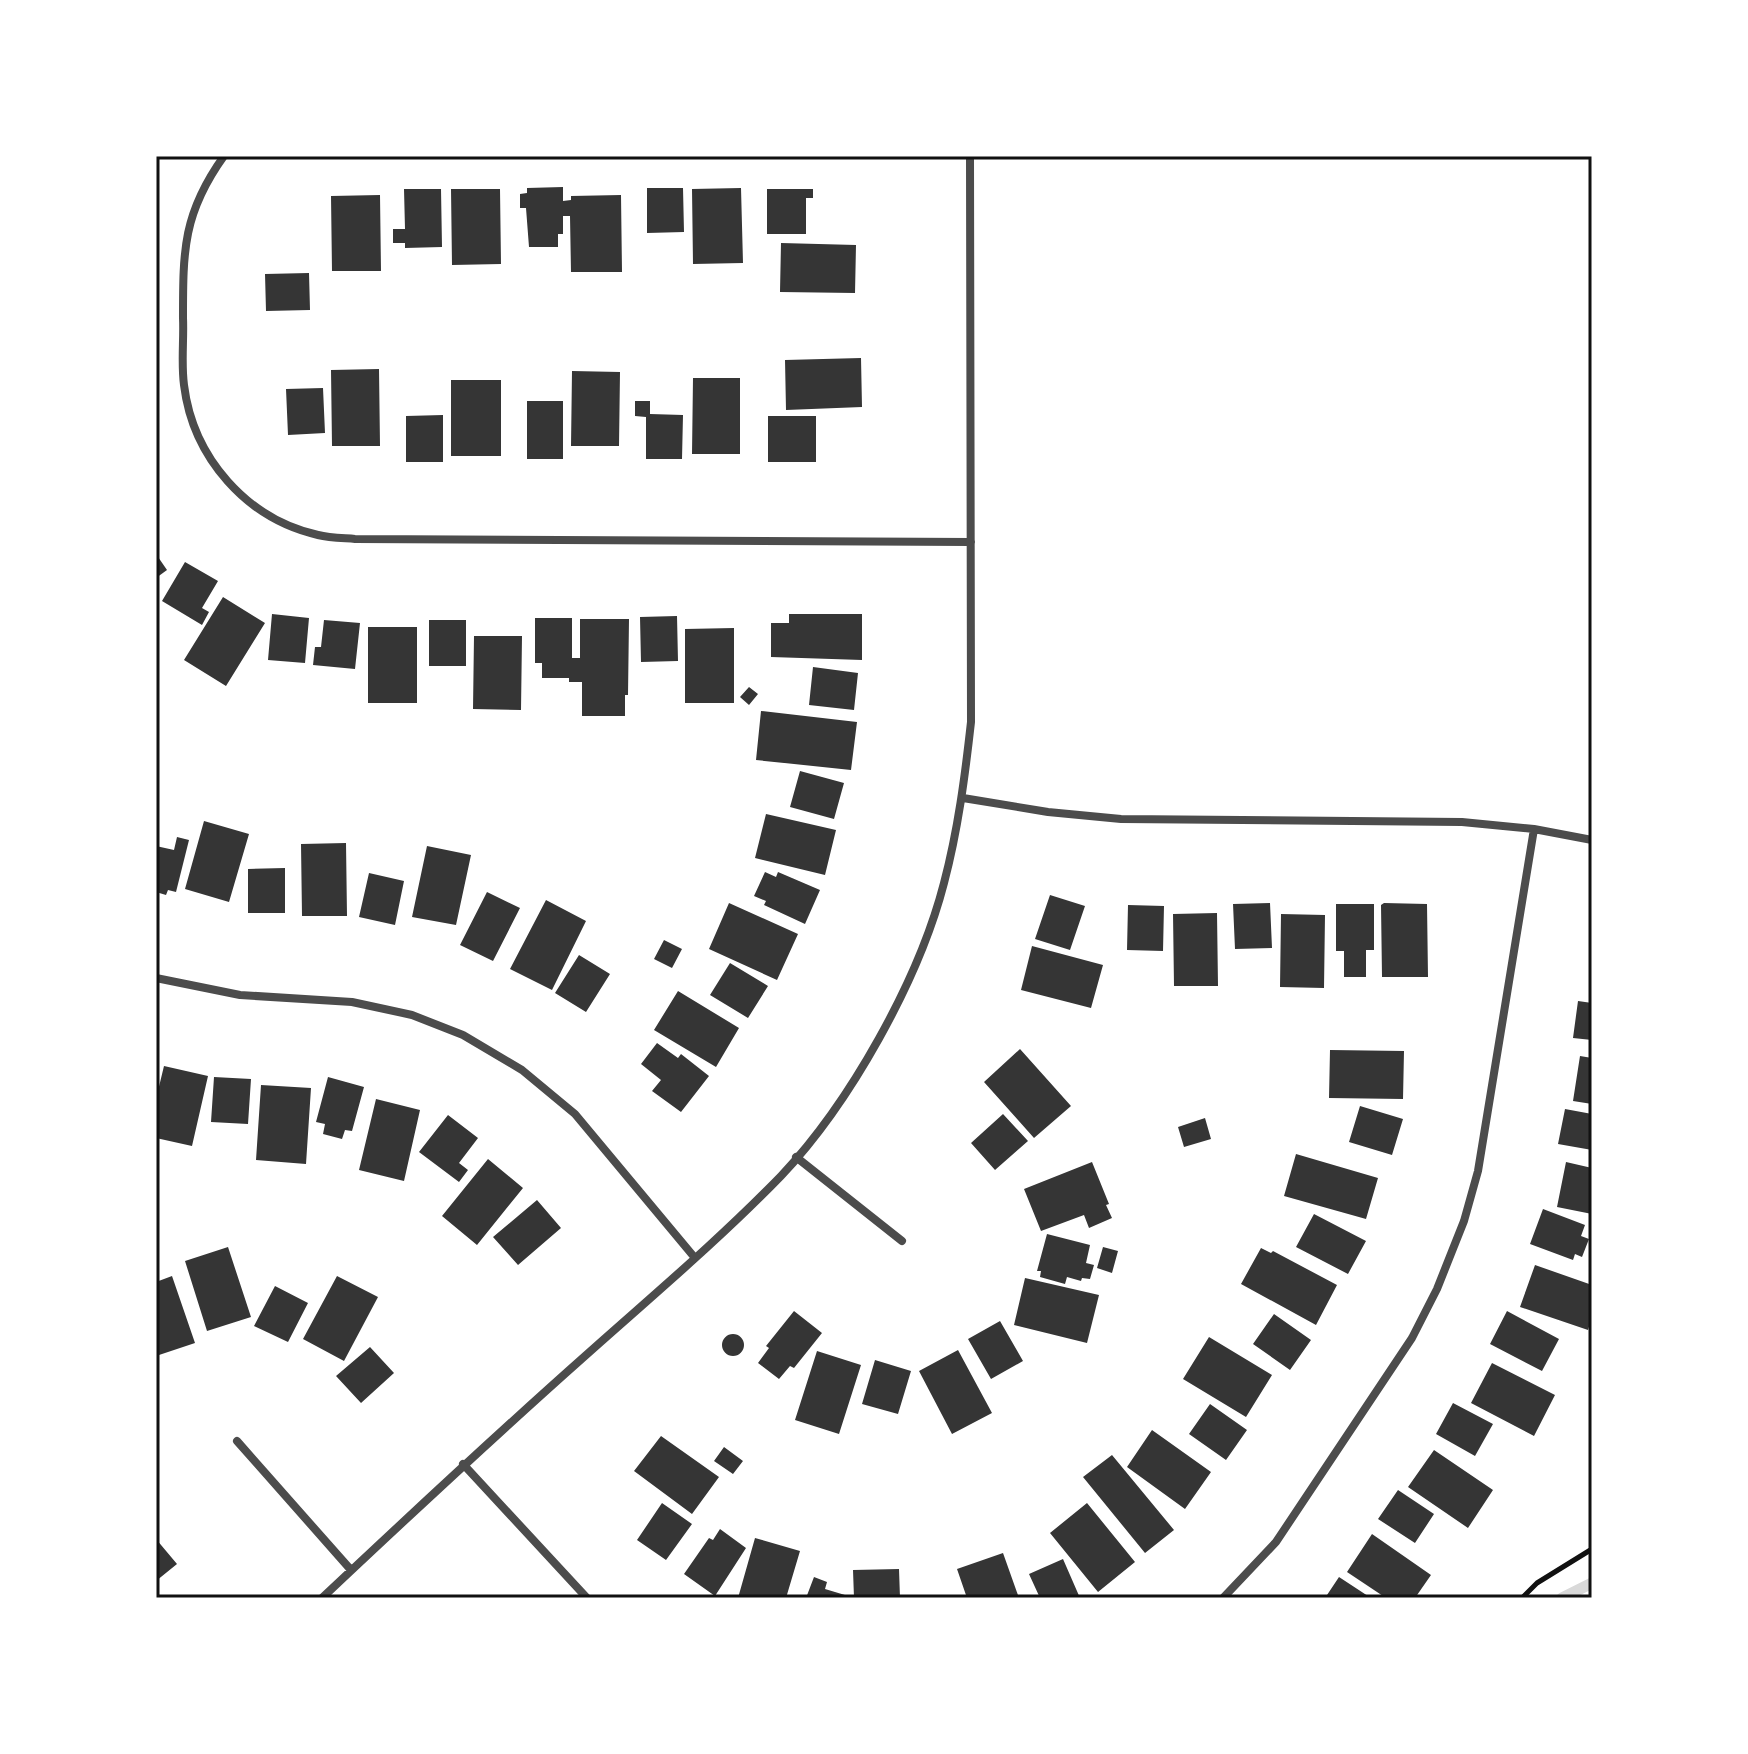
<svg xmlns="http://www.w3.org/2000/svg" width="1748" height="1754" font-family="'Open Sans',sans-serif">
<rect width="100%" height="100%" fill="#fff"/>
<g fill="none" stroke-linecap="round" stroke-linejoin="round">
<path stroke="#d9d9d9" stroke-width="11" d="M1562 1598 1592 1583"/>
</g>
<path fill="#353535" d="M563 187V201L571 200V196L621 195 622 272H571L570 216H563V234H558V247H529L526 208H520V194L527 193V188Z
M647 188H683L684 232 647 233Z
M741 188 743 263 693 264 692 189Z
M404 189H441L442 247 405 248V243H393V229H405Z
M451 189H500L501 264 452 265Z
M767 189H813V198H806V234H767Z
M380 195 381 271H332L331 196Z
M781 243 856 245 855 293 780 292Z
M309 273 310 310 266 311 265 274Z
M861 358 862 407 786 410 785 360Z
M379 369 380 446H332L331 370Z
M572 371 620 372 619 446H571Z
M693 378H740V454H692Z
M451 380H501V456H451Z
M323 388 325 433 288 435 286 389Z
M527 401H563V459H527Z
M635 401H650V414L683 415 682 459H646V417L635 416Z
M443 415V462H406V416Z
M768 416H816V462H768Z
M156 554 167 570 156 578Z
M185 562 218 581 202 608 209 612 202 625 162 601Z
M223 597 265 623 226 686 184 660Z
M272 614 309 618 305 663 268 660Z
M789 614H862V660L771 657V623H789Z
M677 616 678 661 641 662 640 617Z
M535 618H572V658H580V619H629L628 695H625V716H582V682H569V678H542V663H535Z
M324 620 360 623 355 669 313 665 315 647H321Z
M429 620H466V666H429Z
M368 627H417V703H368Z
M734 628V703H685V629Z
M474 636H522L521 710 473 709Z
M813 667 858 673 854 710 809 705Z
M749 687 758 694 749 705 740 697Z
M761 711 857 722 851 770 756 760Z
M800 771 844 783 834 819 790 807Z
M766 814 836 830 825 875 755 858Z
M204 821 249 834 229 902 185 889Z
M177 837 189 840 176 892 168 890 166 895 156 892V846L174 850Z
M346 843 347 916H302L301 844Z
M427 846 471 855 456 925 412 917Z
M285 868V913H248V869Z
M765 872 776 877 778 872 820 890 805 924 764 905 766 901 754 896Z
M369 873 404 881 395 925 359 917Z
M487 892 520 908 493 961 460 945Z
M1050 895 1085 906 1070 950 1035 939Z
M546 900 586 921 552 990 510 969Z
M729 903 798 934 777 980 709 949Z
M1270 903 1272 948 1235 949 1233 904Z
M1384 903 1427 904 1428 977H1382L1381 905Z
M1336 904H1374V950H1366V977H1344V951H1336Z
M1128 905 1164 906 1163 951 1127 950Z
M1217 913 1218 986H1174L1173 914Z
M1281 914 1325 915 1324 988 1280 987Z
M664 940 682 949 672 968 654 959Z
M1032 946 1103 965 1091 1008 1021 990Z
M579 955 610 974 586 1012 555 993Z
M730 963 768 986 748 1018 710 995Z
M678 991 739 1028 716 1067 654 1030Z
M1578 1001 1592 1003V1040L1573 1038Z
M657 1043 678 1058 681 1054 709 1076 681 1112 652 1091 661 1080 641 1064Z
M1020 1049 1071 1106 1034 1138 984 1082Z
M1330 1050 1404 1051 1403 1099 1329 1098Z
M1580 1056 1592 1058V1104L1573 1101Z
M164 1066 208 1076 192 1146 156 1138V1099Z
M214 1077 251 1079 248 1124 211 1122Z
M328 1077 364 1087 352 1131 345 1130 342 1139 323 1134 325 1124 316 1122Z
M261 1085 311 1088 306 1164 256 1160Z
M376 1099 420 1110 404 1181 359 1170Z
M1360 1106 1403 1119 1392 1155 1349 1142Z
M1565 1109 1592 1114V1150L1558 1144Z
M1003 1114 1028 1141 995 1170 971 1143Z
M448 1115 478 1138 459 1163 468 1170 459 1182 419 1152Z
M1205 1118 1211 1139 1184 1147 1178 1127Z
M1296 1154 1378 1178 1366 1219 1284 1196Z
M488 1159 523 1188 477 1245 442 1216Z
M1092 1162 1109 1204 1106 1205 1112 1218 1089 1228 1084 1215 1041 1231 1024 1189Z
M1566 1162 1592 1168V1214L1557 1207Z
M537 1200 561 1228 518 1265 493 1237Z
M1543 1209 1585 1225 1581 1236 1589 1239 1582 1257 1575 1254 1573 1260 1530 1244Z
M1314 1214 1366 1241 1348 1274 1296 1247Z
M1047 1234 1090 1245 1086 1263 1094 1265 1090 1279 1082 1278 1081 1281 1067 1277 1065 1284 1040 1277 1041 1271H1037Z
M228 1247 251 1317 207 1331 185 1261Z
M1103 1247 1118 1251 1112 1273 1097 1268Z
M1261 1248 1271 1253 1273 1251 1337 1285 1316 1325 1241 1284Z
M1535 1265 1592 1285V1317L1588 1330 1520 1307Z
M172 1276 195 1343 156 1356V1282Z
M337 1276 378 1297 344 1361 303 1339Z
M1025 1278 1099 1295 1087 1343 1014 1325Z
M275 1286 308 1303 288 1342 254 1326Z
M794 1311 822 1333 794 1368 790 1366 779 1379 758 1363 769 1348 766 1346Z
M1507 1311 1559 1339 1542 1371 1490 1344Z
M1274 1314 1311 1340 1290 1370 1253 1344Z
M1000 1321 1023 1361 991 1379 968 1339Z
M722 1345a11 11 0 1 1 22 0a11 11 0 1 1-22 0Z
M1209 1337 1272 1375 1246 1417 1183 1379Z
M370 1347 394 1373 361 1403 336 1376Z
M958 1350 992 1413 952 1434 919 1371Z
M817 1351 861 1365 839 1434 795 1420Z
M875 1360 911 1371 898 1414 862 1404Z
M1492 1363 1555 1395 1534 1436 1471 1403Z
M1453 1403 1493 1424 1475 1456 1436 1434Z
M1210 1404 1247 1430 1226 1460 1189 1434Z
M1152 1430 1211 1472 1185 1509 1127 1467Z
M661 1436 719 1477 692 1514 634 1471Z
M724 1447 743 1461 733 1474 714 1461Z
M1434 1450 1493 1490 1468 1528 1408 1487Z
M1112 1455 1174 1530 1145 1553 1083 1477Z
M1398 1490 1434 1514 1415 1543 1378 1519Z
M662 1503 692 1524 666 1560 637 1540Z
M1087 1503 1135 1562 1098 1592 1050 1533Z
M720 1529 746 1548 715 1596 684 1574 709 1538 713 1540Z
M1372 1534 1431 1575 1415 1598H1386L1347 1572Z
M755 1538 800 1551 786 1598H738Z
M156 1539 177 1564 156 1581Z
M1003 1553 1019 1598H967L957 1569Z
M1063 1559 1080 1598H1040L1029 1574Z
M899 1569 900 1598H854L853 1570Z
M814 1577 827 1582 825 1589 845 1595 844 1598H806Z
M1339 1577 1371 1598H1325Z"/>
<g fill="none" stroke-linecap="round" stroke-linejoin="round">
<path stroke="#111" stroke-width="5" d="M1522 1598 1537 1583 1592 1549"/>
<path stroke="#4c4c4c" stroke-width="8" d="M224 156C183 213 183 250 183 318 184 340 181 363 184 385 193 458 247 519 318 535 330 538 343 538 355 539L971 542
M963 798 1048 812 1121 819 1462 822 1534 829 1592 840
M156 978 240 995 352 1002 412 1015 463 1035 522 1070 575 1114 695 1258
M796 1157 902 1241
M237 1441 351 1570
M463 1464 587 1598
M322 1598C409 1516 496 1435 585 1356 651 1297 719 1240 781 1176 850 1103 919 980 944 883 958 830 965 776 971 722L970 156
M1223 1598 1276 1542 1412 1338 1437 1289 1464 1221 1478 1171 1534 829"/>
</g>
<rect width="1748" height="1754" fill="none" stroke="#ffffff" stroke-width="316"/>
<rect x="158" y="158" width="1432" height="1438" fill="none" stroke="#111" stroke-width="3"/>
</svg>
